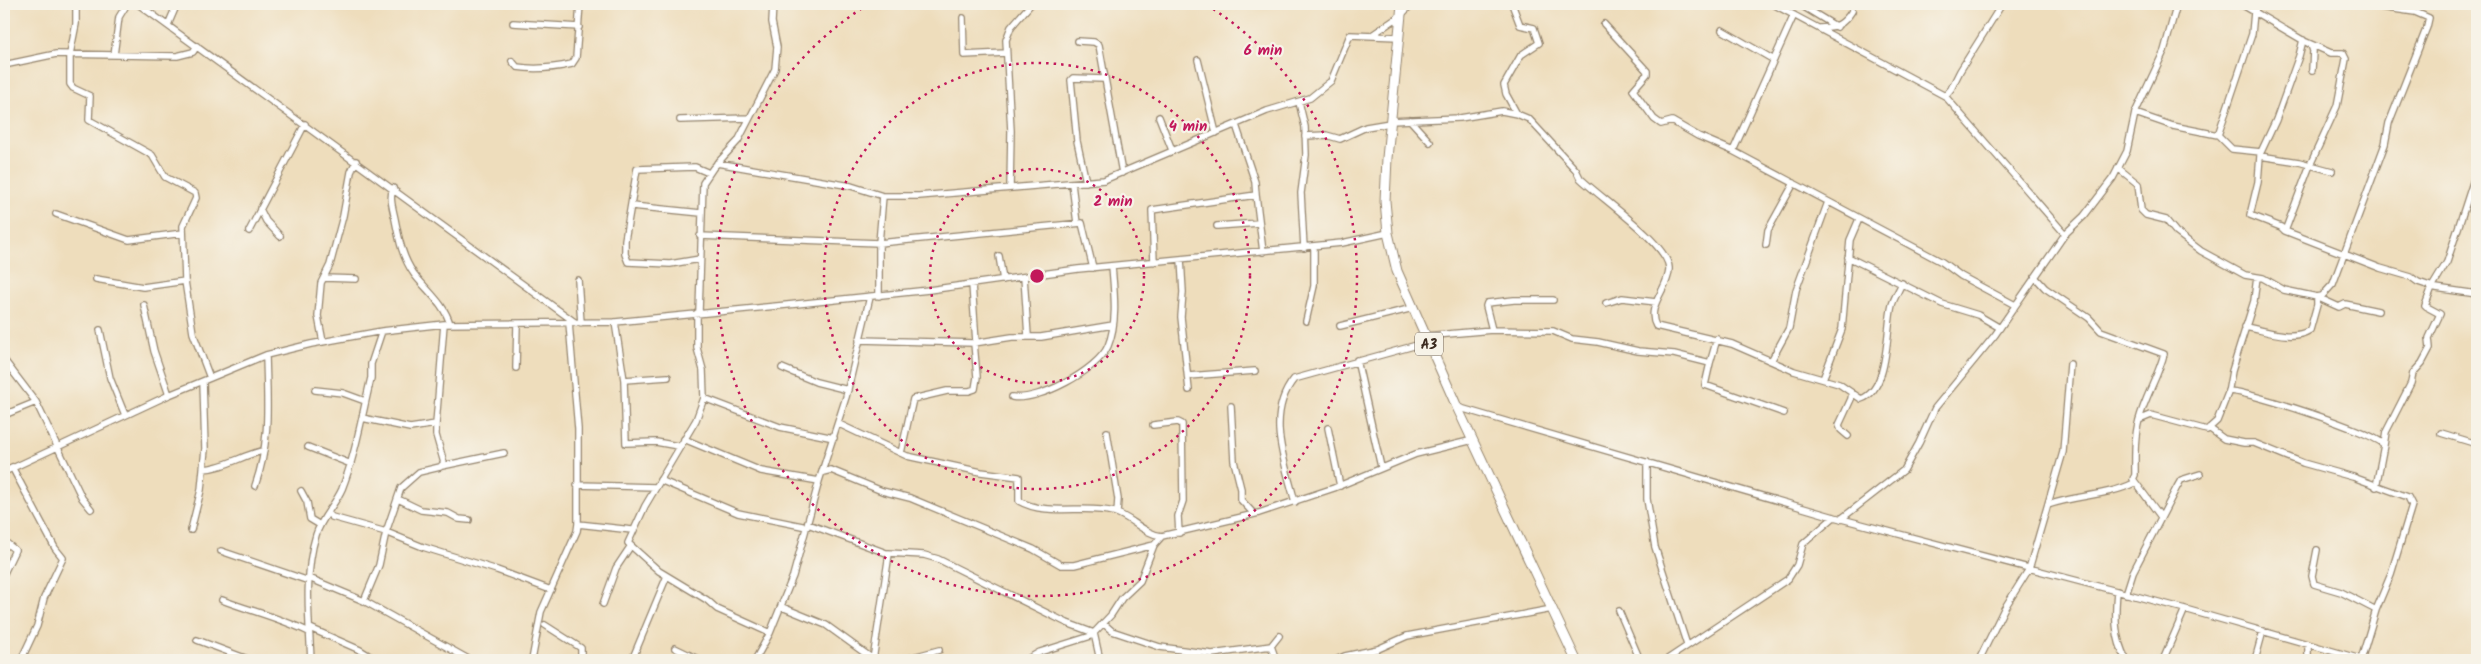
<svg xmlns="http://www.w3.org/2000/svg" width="2481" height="664" font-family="Kalam,sans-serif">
<rect width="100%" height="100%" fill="#f7f3e8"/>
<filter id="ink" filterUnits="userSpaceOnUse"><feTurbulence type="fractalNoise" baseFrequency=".02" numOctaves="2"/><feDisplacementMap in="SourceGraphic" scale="10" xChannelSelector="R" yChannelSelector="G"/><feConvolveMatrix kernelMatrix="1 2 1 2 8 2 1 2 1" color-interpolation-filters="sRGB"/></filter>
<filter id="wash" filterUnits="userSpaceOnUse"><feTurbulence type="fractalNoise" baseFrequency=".0096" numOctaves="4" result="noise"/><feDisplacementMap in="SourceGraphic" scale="20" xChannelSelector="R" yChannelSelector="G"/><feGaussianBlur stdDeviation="1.12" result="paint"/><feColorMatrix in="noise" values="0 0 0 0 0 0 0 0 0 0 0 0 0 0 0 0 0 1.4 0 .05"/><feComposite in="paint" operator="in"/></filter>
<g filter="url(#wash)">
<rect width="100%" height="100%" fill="#eeddbc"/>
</g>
<g filter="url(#ink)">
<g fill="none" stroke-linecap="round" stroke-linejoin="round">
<defs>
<path id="minor" d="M76 4V24L70 54V84L73 88 90 96 89 120 152 155 165 177 195 193 196 198 183 226 185 281 193 333 210 378
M138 4 576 323
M1512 4 1520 25 1534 28 1539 43 1521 55 1504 85 1506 94 1517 114
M1773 4 1945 96 2065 234
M1799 4 1837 27
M2241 4 2311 45 2313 51 2312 70
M1794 15 1733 151 1942 262 1961 276 2015 305
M963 18 964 55 1006 53
M513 23 579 27
M1604 24 1647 71V74L1633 90 1654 119 1661 124 1672 121 1698 136 1733 151
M168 25 177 4
M1820 28C1837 27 1843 25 1852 11
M1722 30 1774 60
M1372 35 1400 16 1412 4
M1078 41 1094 42 1099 45 1122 173
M114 55 119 17 127 4
M1198 60 1216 133
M512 61 517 67C535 70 554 68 572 64L576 58 580 4
M4 65 56 54 177 56 193 52 197 46
M1945 96 1951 89 1960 71 2002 4
M1299 102 1305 127 1306 155 1301 193 1304 248
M2135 113 2173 126 2218 135 2252 34 2254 12 2258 4
M1159 117 1172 150
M680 120 749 118
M1410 120 1430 142
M1390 121 1460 118 1502 111 1517 114 1529 119 1576 170 1580 178C1598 196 1668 244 1669 268 1670 287 1645 306 1656 326L1732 344 1794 371 1839 384 1861 399C1890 390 1886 328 1892 305 1894 298 1899 290 1902 283
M1236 125 1255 182 1256 195
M2218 135 2232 149 2261 152 2276 120 2299 56 2303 40
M1305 136 1326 135 1340 139 1366 127 1390 123
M2260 154V156L2299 162 2332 171
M2260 156 2258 182 2250 215 2281 227 2285 231 2380 268 2411 277 2418 282 2436 288 2477 294
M717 163 851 186 883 196H919L1104 180 1267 111 1310 98 1331 81 1350 35 1398 37
M2118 168 2138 184 2141 210 2146 215 2166 220 2176 232 2201 251 2245 275 2263 278 2284 290 2317 297 2339 307 2345 304 2378 311
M1086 182 1077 141 1071 80 1073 78 1104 79
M1072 184 1077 223
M393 188C389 198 393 209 395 219 399 239 402 257 414 274 427 291 444 303 450 324
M1010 188 1011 131 1006 40 1011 27 1031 4
M632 206 701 213
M260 209 266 221 280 236
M56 214 129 240 183 233
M1217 226 1259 223
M249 231 305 124
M2285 231 2310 165 2337 106 2346 59 2343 53H2331L2306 42
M700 236 879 243 1082 223 1093 268
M1766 245 1768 230 1794 183
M999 256 1003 280
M1848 257 1942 304 1978 315 2000 328
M700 259 670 264 628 262 625 254V240L637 169 695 167 709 173
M1181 259 1183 292 1181 317 1189 390
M1154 262 1152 210 1256 195 1263 252
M1024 277 1028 336
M2035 277 2045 288 2089 318 2101 331 2164 354C2158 377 2145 397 2139 420 2134 438 2135 457 2135 475L2133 479 2161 517
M324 278 356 279
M96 279 143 287 185 281
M578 280 581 323
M972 284 976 342
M879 296V243L883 196
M1606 303 1622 298 1656 302
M144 305 154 351 169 395
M699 312 703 183 713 168 738 141 775 69 777 47 772 22 773 4
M697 313V348L703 370 704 398 696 420 645 506 628 543 659 571 707 600 717 609 770 633
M1306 321 1314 286V247
M615 322 624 380 626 443 656 442 678 446
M1340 326 1413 308
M2245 327C2265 330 2291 342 2310 330L2317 305V297L2322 296 2333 284 2385 144 2389 123 2427 27 2429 18 2415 12 2359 4
M100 330 110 378 125 415
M1492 330 1486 306 1487 303 1514 300H1553
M1425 336 1492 330 1553 331 1572 339 1598 342 1638 351 1674 354 1710 363 1717 339
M859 340 974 343 1012 337H1041L1113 325
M323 342 318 316 321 283 330 265 343 216 351 172 356 161
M4 360 36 402 82 498 91 509
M1357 360 1381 467
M1771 361 1789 328 1796 290 1828 202
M1710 363 1705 385 1784 413
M516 368 517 324
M782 368 816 382 848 390
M1188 376 1255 371
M1823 379 1842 329 1850 240 1859 219
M624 380 668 377
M315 390 343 393 365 401
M2228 391C2245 390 2377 433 2384 445L2376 487
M1012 397C1038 402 1098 370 1108 346 1118 322 1114 291 1112 266
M704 398 780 427 834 438
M1231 406 1234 461 1241 489V500L1254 514
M1457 407 1834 517 2185 609 2364 660
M4 415 36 402
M362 418 410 428 436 424
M2139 420 2151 415 2207 430 2217 421 2228 393 2232 371 2254 301 2257 277
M839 424 907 456 981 472 1019 477V501C1047 517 1085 504 1114 512 1131 517 1144 534 1162 536L1259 513 1334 488 1416 454 1473 440
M1153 425 1178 422 1182 424 1183 501 1178 516 1179 533
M1328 428 1340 486
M2209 428 2224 439 2244 443H2254L2303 463 2353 477 2408 497 2412 505 2391 574 2376 610
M1107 432 1118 499 1117 513
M2441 433 2477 444
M1848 436 1841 430 1839 425 1851 399 1852 393
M684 439 761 471 819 481
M2384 445 2386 432 2411 383 2413 373 2422 363 2430 348 2429 338 2440 314 2425 306 2432 287 2447 262 2477 170
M308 447 351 464
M901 453 913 399 947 391H969L975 389 977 377 974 343
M1647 462V499L1655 547 1687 645
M442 466 504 453
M12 467 55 548 63 558 44 598 37 626 21 660
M203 469C224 468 241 456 262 451
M4 472 169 395 266 355 311 344 382 331 444 324 615 322 787 305 929 290 1078 269 1342 243 1388 233
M823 472 831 470 882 491 910 498 1033 549 1061 565H1074L1154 545
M660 480 738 513 807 527
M577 485 656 487
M255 486C271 441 267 402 266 355
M301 491 307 502 310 519 320 525
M398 499 421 510 448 513 459 519 469 520
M1295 502C1285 462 1265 415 1294 379L1428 342
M2048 505C2076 495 2108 496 2134 483
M328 513 332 517 386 532 423 547 497 570 551 590
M1841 519 1904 470 1919 443 1935 408 1995 335 2065 234 2084 216 2113 178 2127 151 2135 113 2164 51 2177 4
M578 524 632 530
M808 524 889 554 873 660
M191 530 201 490 205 449 203 381
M4 541 15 550 4 573
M2317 550 2312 576 2314 584 2341 592 2376 610 2361 660
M221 551 309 581
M888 553 924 555 938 559 1067 623 1094 633 1100 660
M309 578 364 601 470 660
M2117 591C2115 615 2114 638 2126 659
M2126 594 2133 572 2177 487 2181 480 2200 474
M222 600C251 611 281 618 309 632
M364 601 379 565 386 532 401 488 419 472 440 467 444 463 436 435V424L444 324
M603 604 616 568 630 547
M782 607 826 625 873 659
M1619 611 1640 660
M1103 623 1112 631 1160 647 1212 654 1271 646 1279 636
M545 625 581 648V660
M310 628 360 650 376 660
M197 640 250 660
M1271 646 1276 660
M675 648 700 660
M23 656 31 660
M311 660C309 620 304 574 316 535 321 518 335 505 342 489 356 453 362 415 371 378V364L382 331
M532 660 541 612 577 531 578 524V429L569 323
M632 660 667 576
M755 660 770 633 793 576 819 481 846 397 870 297
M902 660 939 650
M1026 660 1040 652 1091 636 1111 615 1122 598 1140 581 1154 545 1162 536
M1336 660 1345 656 1378 649 1407 636 1552 609
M1666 660 1788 579 1797 565 1803 544 1834 517
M1979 660 2004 609 2029 569 2063 452 2070 364
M2163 660 2185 609
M2255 660 2263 631
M2308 660V644"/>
<path id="highway" d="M1402 4 1387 158 1385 201 1388 233 1397 271 1457 407 1576 660"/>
</defs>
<use href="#minor" stroke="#94846d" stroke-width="8"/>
<use href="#highway" stroke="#94846d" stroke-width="11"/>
<use href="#minor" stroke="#fff" stroke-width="5.5"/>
<use href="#highway" stroke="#fff" stroke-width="9"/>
</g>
</g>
<g fill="none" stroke="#c2185b" stroke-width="2.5" stroke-dasharray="2.5 5">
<circle cx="1037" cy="276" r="107"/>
<circle cx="1037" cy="276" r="213"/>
<path d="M1207 5A320 320 0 1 1 867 5"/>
</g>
<g text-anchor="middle" stroke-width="4.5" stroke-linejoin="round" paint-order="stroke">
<rect fill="#f7f3e8" stroke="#73665b" stroke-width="1" x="1415" y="332.5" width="28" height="23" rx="4"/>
<g font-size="14" font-weight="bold" fill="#3b2a1e">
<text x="1429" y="349">A3</text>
</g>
</g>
<circle cx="1037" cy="276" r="8" fill="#c2185b" stroke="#f7f3e8" stroke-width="2.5"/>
<g font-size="15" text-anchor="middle" font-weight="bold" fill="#c2185b" stroke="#f7f3e8" stroke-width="4.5" stroke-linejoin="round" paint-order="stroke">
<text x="1263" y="55">6 min</text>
<text x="1188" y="131">4 min</text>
<text x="1113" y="206">2 min</text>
</g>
<rect width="2481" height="664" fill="none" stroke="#f7f3e8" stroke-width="20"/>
</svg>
